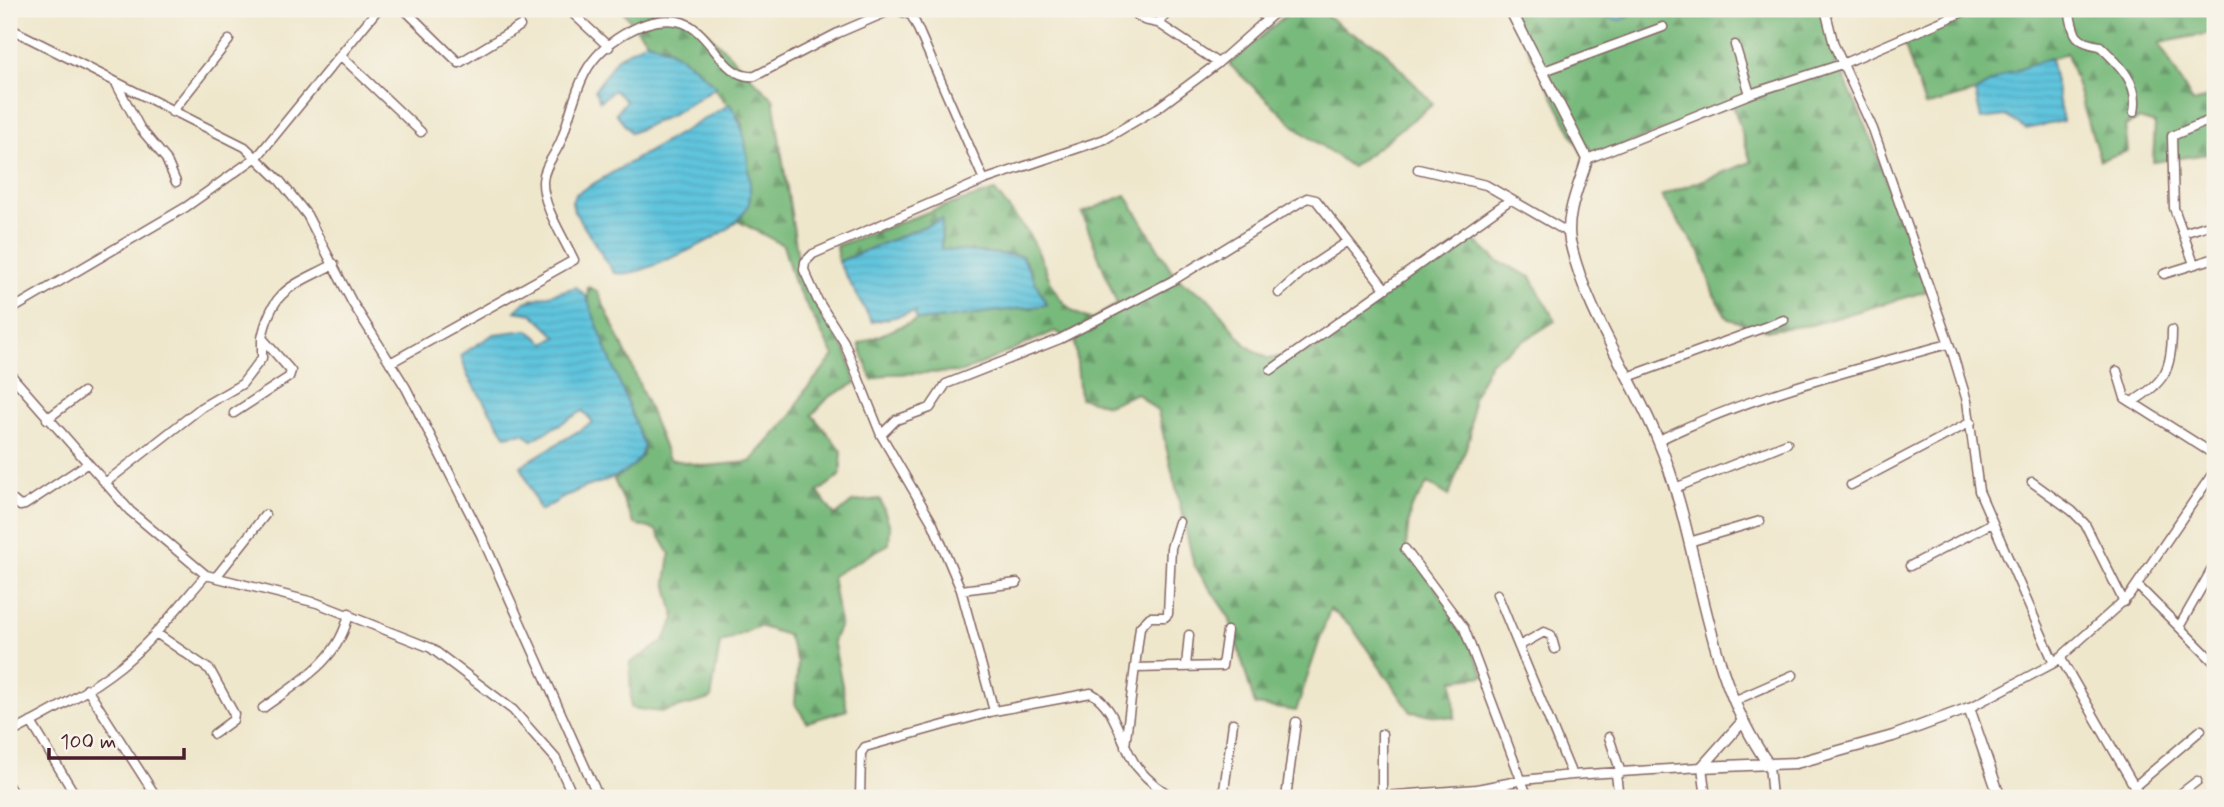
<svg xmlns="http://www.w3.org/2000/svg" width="2224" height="807" font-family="Mynerve,sans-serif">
<defs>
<pattern id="forest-firs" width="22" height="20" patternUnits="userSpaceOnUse" patternTransform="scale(1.75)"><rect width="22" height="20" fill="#78b97c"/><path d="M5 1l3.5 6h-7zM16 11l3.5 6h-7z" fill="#649666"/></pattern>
<pattern id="water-rules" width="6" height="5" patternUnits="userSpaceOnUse" patternTransform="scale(1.75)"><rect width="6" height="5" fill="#5fc4dd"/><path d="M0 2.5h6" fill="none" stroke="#54a8be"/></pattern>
</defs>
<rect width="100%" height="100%" fill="#f7f3e8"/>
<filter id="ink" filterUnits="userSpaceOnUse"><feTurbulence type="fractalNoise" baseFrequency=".0143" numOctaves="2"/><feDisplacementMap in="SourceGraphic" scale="14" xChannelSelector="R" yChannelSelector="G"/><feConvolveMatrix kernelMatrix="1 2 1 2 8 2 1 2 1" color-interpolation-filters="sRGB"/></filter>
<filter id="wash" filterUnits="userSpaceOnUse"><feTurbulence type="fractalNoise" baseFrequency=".00686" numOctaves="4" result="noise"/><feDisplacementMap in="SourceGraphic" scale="28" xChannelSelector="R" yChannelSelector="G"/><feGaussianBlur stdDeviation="1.57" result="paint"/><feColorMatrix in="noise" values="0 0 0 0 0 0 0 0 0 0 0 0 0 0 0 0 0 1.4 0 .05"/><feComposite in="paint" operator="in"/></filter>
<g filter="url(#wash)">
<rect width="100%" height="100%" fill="#efe7cc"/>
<path fill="url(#forest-firs)" stroke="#616c54" stroke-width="2" d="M621 9C638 9 658 6 675 9 694 12 751 80 773 98L799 265 846 352 856 383 829 397 812 415 842 451 840 476 818 492 835 516 852 502 880 499 890 527 889 544 832 576 840 625 833 640 847 710 807 722 795 704 798 662 787 635 759 626 720 643 711 699 661 712 631 708 630 663 663 642 675 619 666 582 670 554 656 530 634 524 614 480 642 456 644 446C632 417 582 312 588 287L597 291 632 366 669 459 705 466 750 462 792 415 804 392 834 356 794 282 783 245 736 220 747 208 742 122 699 70 666 47 647 41Z
M1293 9H1318L1349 32 1381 47 1433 104 1352 167 1299 130 1229 64Z
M1508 9H1822L1838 65 1868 131 1927 291 1811 325 1768 330 1728 319 1714 295 1700 253 1661 196 1751 162 1733 105 1585 159Z
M1980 9H2215V32L2159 43 2193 102 2215 96V153L2153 162 2155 124 2139 119 2125 126 2128 151 2100 160 2067 53 2004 75 1975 92 1925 106 1903 40Z
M995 191C1006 206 1019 220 1029 235 1051 268 1047 306 1092 320L1117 304 1082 213 1126 195 1176 278 1208 298 1247 346 1269 359 1315 350 1328 336 1393 287 1471 237 1497 261 1531 277 1555 321 1490 362 1473 397 1470 436 1449 496 1428 483 1410 510 1406 546 1457 618 1485 676 1453 680 1455 718 1411 712 1351 626 1330 609 1296 711 1255 705 1229 617 1194 565 1158 412 1137 393 1108 405 1080 398 1075 342 1055 331 963 372 889 374 872 380 859 344 916 320 1046 305 1022 256 941 249 942 219 838 262 836 246 939 208Z"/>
<path fill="url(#water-rules)" stroke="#547284" stroke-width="2" d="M1574 9H1640L1621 20 1594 15 1581 16Z
M647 41C676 50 695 66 716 87L669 116 631 133 616 113 626 101 614 90 600 101 595 90 617 58Z
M2050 58 2063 121 2026 129 2006 116 1981 119 1975 92 2004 75Z
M730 104C743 124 746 141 748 165 749 178 753 196 747 208 733 232 700 245 676 256 656 264 636 276 614 273L574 211 572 201 576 194Z
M942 219 941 249 1022 256 1047 305 930 320H916L915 312 872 322 838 262Z
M576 287 586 296 644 446C638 476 603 480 579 490 566 495 553 504 540 511L521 466 593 422 583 411 532 440 524 433 506 436 467 375 461 355 494 334 528 330 545 343 557 337 533 314 515 311 525 302Z"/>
</g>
<g filter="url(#ink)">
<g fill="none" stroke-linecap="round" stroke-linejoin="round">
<defs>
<path id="minor" d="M404 9 459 63 520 26
M568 9 609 47
M1129 9 1144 20 1158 23 1218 63
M1254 9 1268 18
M1825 9 1834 45 1873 129 1953 355 1967 401 1979 491 2054 663 1969 708
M2069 9C2074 34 2073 42 2100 46 2120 65 2140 84 2134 112
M1158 23 1171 9
M9 28 245 147 280 181 307 215 352 302 406 388 481 535 599 798
M1735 45 1750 94
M340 55 421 132
M1544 71 1663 27
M117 85 140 128 166 159 176 182
M172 112 229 40
M1587 159 1750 94 1842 64 1970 9
M1418 169 1486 185 1569 233
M2183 233 2215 223
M2194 264 2174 208 2172 136 2215 118
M2164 274 2215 258
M1279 293 1302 272 1347 242
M9 311 186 207 258 156 378 9
M390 363 574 260C564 238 542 206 543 181 544 165 557 153 562 138 570 116 574 94 585 73 600 44 644 15 677 21 712 27 720 80 755 76L838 33 894 9 911 15 915 22 984 180
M1271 370 1510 200
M2117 371 2125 398 2215 455
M9 373 130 511 206 575 317 603 431 648 513 710 556 759 574 798
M1628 377 1784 320
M2132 402C2166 382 2172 368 2172 330
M234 413 289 377 291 371 262 338C273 288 291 287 334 264
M47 419 83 392
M881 435 896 420 930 408 946 384 1060 339 1172 281 1307 198 1316 200 1384 287
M1659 440C1751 395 1849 371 1948 344
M2032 482 2072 511 2085 524 2124 602
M105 483 202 407 242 384 262 358V340
M1851 485 1971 422
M1675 488 1787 443
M9 497 20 506 25 505 88 463
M1689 542 1760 521
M1405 549 1464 628 1528 798
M1910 566 1992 523
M216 577 265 515
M2137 585 2215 663
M961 590 1017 583
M1497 594 1572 775
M2179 627 2215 564
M156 633 210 670 234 714 233 720 214 734
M1519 646 1544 632 1551 635 1555 649
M2060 657 2141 798
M2054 663 2129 596 2215 470
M1186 666 1189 635
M1135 668 1222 666 1227 631
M87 689 157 798
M1736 700 1793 675
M263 708C299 682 340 660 349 613
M994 711 961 590 933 524 881 435 844 342 818 301 804 270 805 262 813 254 984 180 1105 139 1159 107 1218 63 1279 9
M31 722 77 798
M9 734C47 714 87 693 121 666 153 640 179 606 206 575
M1609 737 1621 773
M1125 746 1140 627 1150 617H1165L1168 614 1171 548 1179 522
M1769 765 1772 798
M1616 774 1619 798
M9 787 16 798
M1496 787 1526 798
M2134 787 2201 730
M1382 796V734
M227 798 232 796
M860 798 861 753 865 747 994 711 1091 693C1116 706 1121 745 1137 767 1147 779 1161 791 1175 798
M1223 798 1233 723
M1286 798 1296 722
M1357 798 1477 789 1523 780 1572 775 1702 767 1706 798
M2175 798 2197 781"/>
<path id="tertiary" d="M1510 9 1587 159C1580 184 1565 214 1570 241 1586 313 1630 372 1658 440 1702 545 1701 669 1769 765
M1702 767 1796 763 1893 736 1969 708 2000 798
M1702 767 1743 721"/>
</defs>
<use href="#minor" stroke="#846563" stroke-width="11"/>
<use href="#tertiary" stroke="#846563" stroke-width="13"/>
<use href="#minor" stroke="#fff" stroke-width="8"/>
<use href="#tertiary" stroke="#fff" stroke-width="10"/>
</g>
</g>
<rect width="2224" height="807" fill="none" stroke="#f7f3e8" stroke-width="35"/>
<path d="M49 748v10h135v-10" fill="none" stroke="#4a1f2b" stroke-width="3.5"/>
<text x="60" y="748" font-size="21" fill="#4a1f2b" stroke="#f7f3e8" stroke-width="5" paint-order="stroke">100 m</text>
</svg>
